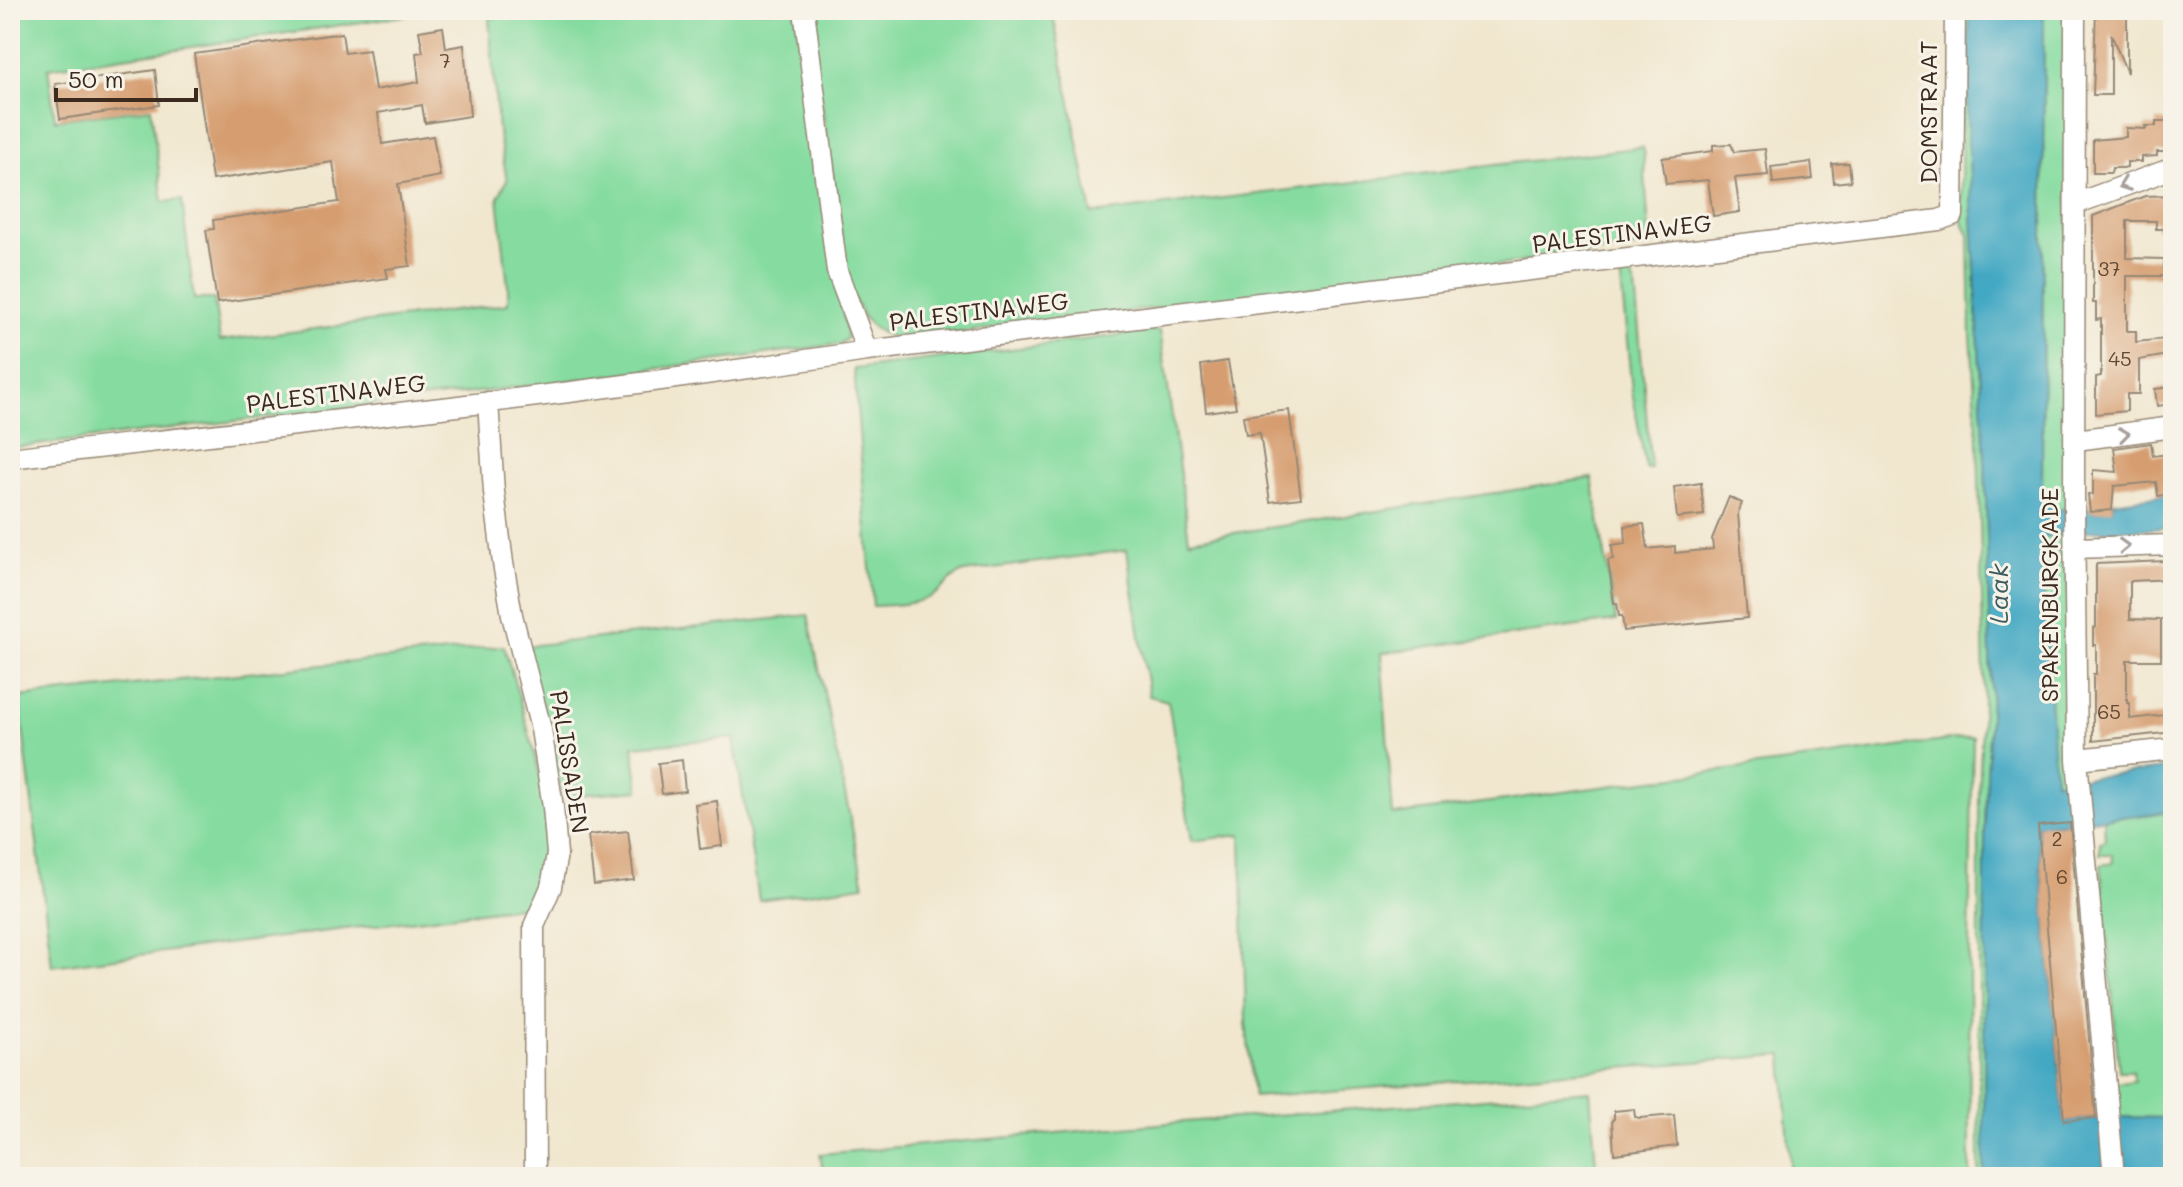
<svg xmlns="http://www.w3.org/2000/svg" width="2183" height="1187" font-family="Mali,sans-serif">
<rect width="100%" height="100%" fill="#f7f3e8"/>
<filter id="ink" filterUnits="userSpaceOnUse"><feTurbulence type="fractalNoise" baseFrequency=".0125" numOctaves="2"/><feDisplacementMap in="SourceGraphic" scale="16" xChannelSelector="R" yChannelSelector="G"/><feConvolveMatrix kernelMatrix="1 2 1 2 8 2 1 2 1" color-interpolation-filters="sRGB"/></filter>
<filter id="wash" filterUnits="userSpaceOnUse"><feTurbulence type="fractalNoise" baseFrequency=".006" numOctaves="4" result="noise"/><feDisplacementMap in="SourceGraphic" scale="32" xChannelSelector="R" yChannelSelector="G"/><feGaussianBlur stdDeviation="1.8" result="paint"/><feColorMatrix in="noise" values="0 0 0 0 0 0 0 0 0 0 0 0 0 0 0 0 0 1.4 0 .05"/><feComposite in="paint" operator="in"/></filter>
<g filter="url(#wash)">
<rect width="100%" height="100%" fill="#f1e7cf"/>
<path fill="#86dca0" stroke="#60835f" stroke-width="2" d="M10 10H444L48 68 55 120 151 108 163 202 182 200 194 299H214L220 341 508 304V286L498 198 507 180 498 131 489 18 547 10H795L847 338 840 344 520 387 10 448Z
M808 10H1052L1092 214 1643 147 1650 246 902 340C869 332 862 318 849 288Z
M1962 10H1970L1967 121 1985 462 1991 693 1985 819 1984 1177H1979V794L1984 678 1978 439 1971 335 1969 235 1961 218Z
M2044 10H2068V509H2055L2042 504Z
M1629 272 1635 285 1651 469H1646L1632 391 1621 281 1618 273Z
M1160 330 1189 540 1592 478 1616 621 1381 653 1393 815 1973 737 1969 945 1970 1177H1791L1783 1055 1254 1097 1246 1023 1241 835 1192 841 1168 701 1149 696 1127 550 964 572C951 576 944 589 932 596 916 605 892 605 873 606L854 369Z
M2067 532 2071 780 2055 782 2041 537Z
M808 615 864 885 759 900 734 738 633 746 639 790 563 796 526 646Z
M504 646C516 691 573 858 543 893 539 897 532 900 527 903V906L52 966 19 697Z
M2173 812V1118L2115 1117 2111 1084 2134 1081 2133 1071H2119L2101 865 2113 863 2112 854H2100V842L2105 841 2104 819Z
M1590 1091 1597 1177H824L820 1154 1170 1123Z"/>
<path fill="#43a8c3" stroke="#3f6970" stroke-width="2" d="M1970 10H2044L2042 504 2055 509 2089 508 2091 512 2112 509 2113 502 2173 494V528L2067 532 2041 538 2055 781 2173 768V812L2037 825 2064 1121 2115 1117 2173 1118V1171L2077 1169 2075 1177H1984L1985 819 1991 693 1985 462 1967 121Z"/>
<g id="blocks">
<path fill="#d69d70" d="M2096 10H2127V73L2111 34V95H2093Z
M443 27 446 48 464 45 470 116 425 123 422 105 378 113 382 144 433 136 440 176 398 184 410 266 386 269 388 278 217 303 206 230 214 229 213 220 339 202 333 162 212 180 194 54 342 33 345 53 369 50 375 90 419 82 416 53 423 52 419 31Z
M155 70 159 105 60 119 55 84Z
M2156 121H2173L2172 152H2157V156L2142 157V162H2127V167L2123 168H2112L2111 173H2093V140L2126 137V128L2146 129 2145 126H2156Z
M1731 144 1734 152 1765 149 1768 175 1735 178 1740 212 1713 216 1708 180 1666 184 1662 158 1713 151V145Z
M1811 162 1813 179 1773 183 1771 167Z
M1849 163 1851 181 1834 183 1832 164Z
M2173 195 2172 229H2156V221H2127V258L2164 259V276H2127V331H2136V342L2165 339 2168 355 2139 360V394H2127V411L2096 414V377L2101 376V319L2096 320V303H2093V216L2145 196Z
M1228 361 1236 408 1206 412 1201 365Z
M2172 387 2173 404 2157 406 2155 389Z
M1289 410 1301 498 1270 502 1260 433 1246 435 1243 416Z
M2151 443 2153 456 2168 454 2170 465H2173V494L2158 496 2156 482 2114 486 2112 510 2090 512 2088 495 2093 494V470L2117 472 2114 448Z
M1701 483 1704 515 1677 518 1674 487Z
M1729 497 1742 503 1738 513 1747 618 1624 631 1622 616H1619L1617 603H1614L1608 560 1613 559 1612 545 1626 543 1625 526 1644 524 1648 549 1675 546V553L1713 549 1712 539Z
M2166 561V564L2173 563V579L2130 581V619L2161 620V660H2127V703H2130V719L2173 714V732L2093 741V674H2096V645H2093V628L2096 627V564Z
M682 760 685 791 662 794 658 763Z
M717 801 722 846 700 849 695 804Z
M2070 823 2096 1118 2064 1121 2038 826Z
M628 831 634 880 594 885 588 835Z
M1634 1109 1635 1117 1640 1118 1674 1115 1677 1146 1614 1154 1612 1120 1614 1119V1111Z"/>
</g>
</g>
<g filter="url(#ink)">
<use href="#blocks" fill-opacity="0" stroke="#968876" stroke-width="2"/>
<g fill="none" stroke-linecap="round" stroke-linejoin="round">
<defs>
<path id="minor" d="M804 10 837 271 867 351
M2075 10 2074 506 2077 759 2114 1177
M2075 204 2173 168
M488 402 494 492 503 563 512 615 541 729 553 807 557 854 551 887 534 926 535 1177
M2076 440 2173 427
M10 458C296 425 582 394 867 351L1939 220 1953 215 1955 10
M2074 548 2173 545
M2077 759 2173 749"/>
</defs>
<use href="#minor" stroke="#968876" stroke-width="23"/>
<use href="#minor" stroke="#fff" stroke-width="20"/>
</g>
<defs><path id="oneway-chevron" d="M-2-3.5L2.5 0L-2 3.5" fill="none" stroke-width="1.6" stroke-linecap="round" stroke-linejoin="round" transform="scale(2)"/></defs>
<g stroke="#a79f9a">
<use href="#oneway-chevron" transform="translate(2124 185) rotate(159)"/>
<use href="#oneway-chevron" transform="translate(2124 434) rotate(-8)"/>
<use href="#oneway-chevron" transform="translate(2124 546) rotate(-2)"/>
</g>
</g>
<g text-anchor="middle" stroke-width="6" stroke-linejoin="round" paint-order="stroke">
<g font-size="20" fill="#624732">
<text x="445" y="68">7</text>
<text x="2109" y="276">37</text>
<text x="2120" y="366">45</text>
<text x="2109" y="719">65</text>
<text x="2057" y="846">2</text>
<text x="2062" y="884">6</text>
</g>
<g font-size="24" fill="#3b2a1e" stroke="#f7f3e8">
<text transform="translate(1929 112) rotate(-90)" y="8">DOMSTRAAT</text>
<text transform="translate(1622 234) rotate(-7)" y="8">PALESTINAWEG</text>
<text transform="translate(979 312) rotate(-7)" y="8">PALESTINAWEG</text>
<text transform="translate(336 394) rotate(-7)" y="8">PALESTINAWEG</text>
<text transform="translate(2050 595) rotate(-90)" y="8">SPAKENBURGKADE</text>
<text transform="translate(569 762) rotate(81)" y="8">PALISSADEN</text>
</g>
<g font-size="26" font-style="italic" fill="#3e5c60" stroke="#f7f3e8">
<text transform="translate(1999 594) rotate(-90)" y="9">Laak</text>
</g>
</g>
<rect width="2183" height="1187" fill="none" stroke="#f7f3e8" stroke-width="40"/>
<path d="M56 88v12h140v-12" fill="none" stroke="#3b2a1e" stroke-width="4"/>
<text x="68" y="88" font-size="24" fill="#3b2a1e" stroke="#f7f3e8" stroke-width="6" paint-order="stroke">50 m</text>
</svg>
